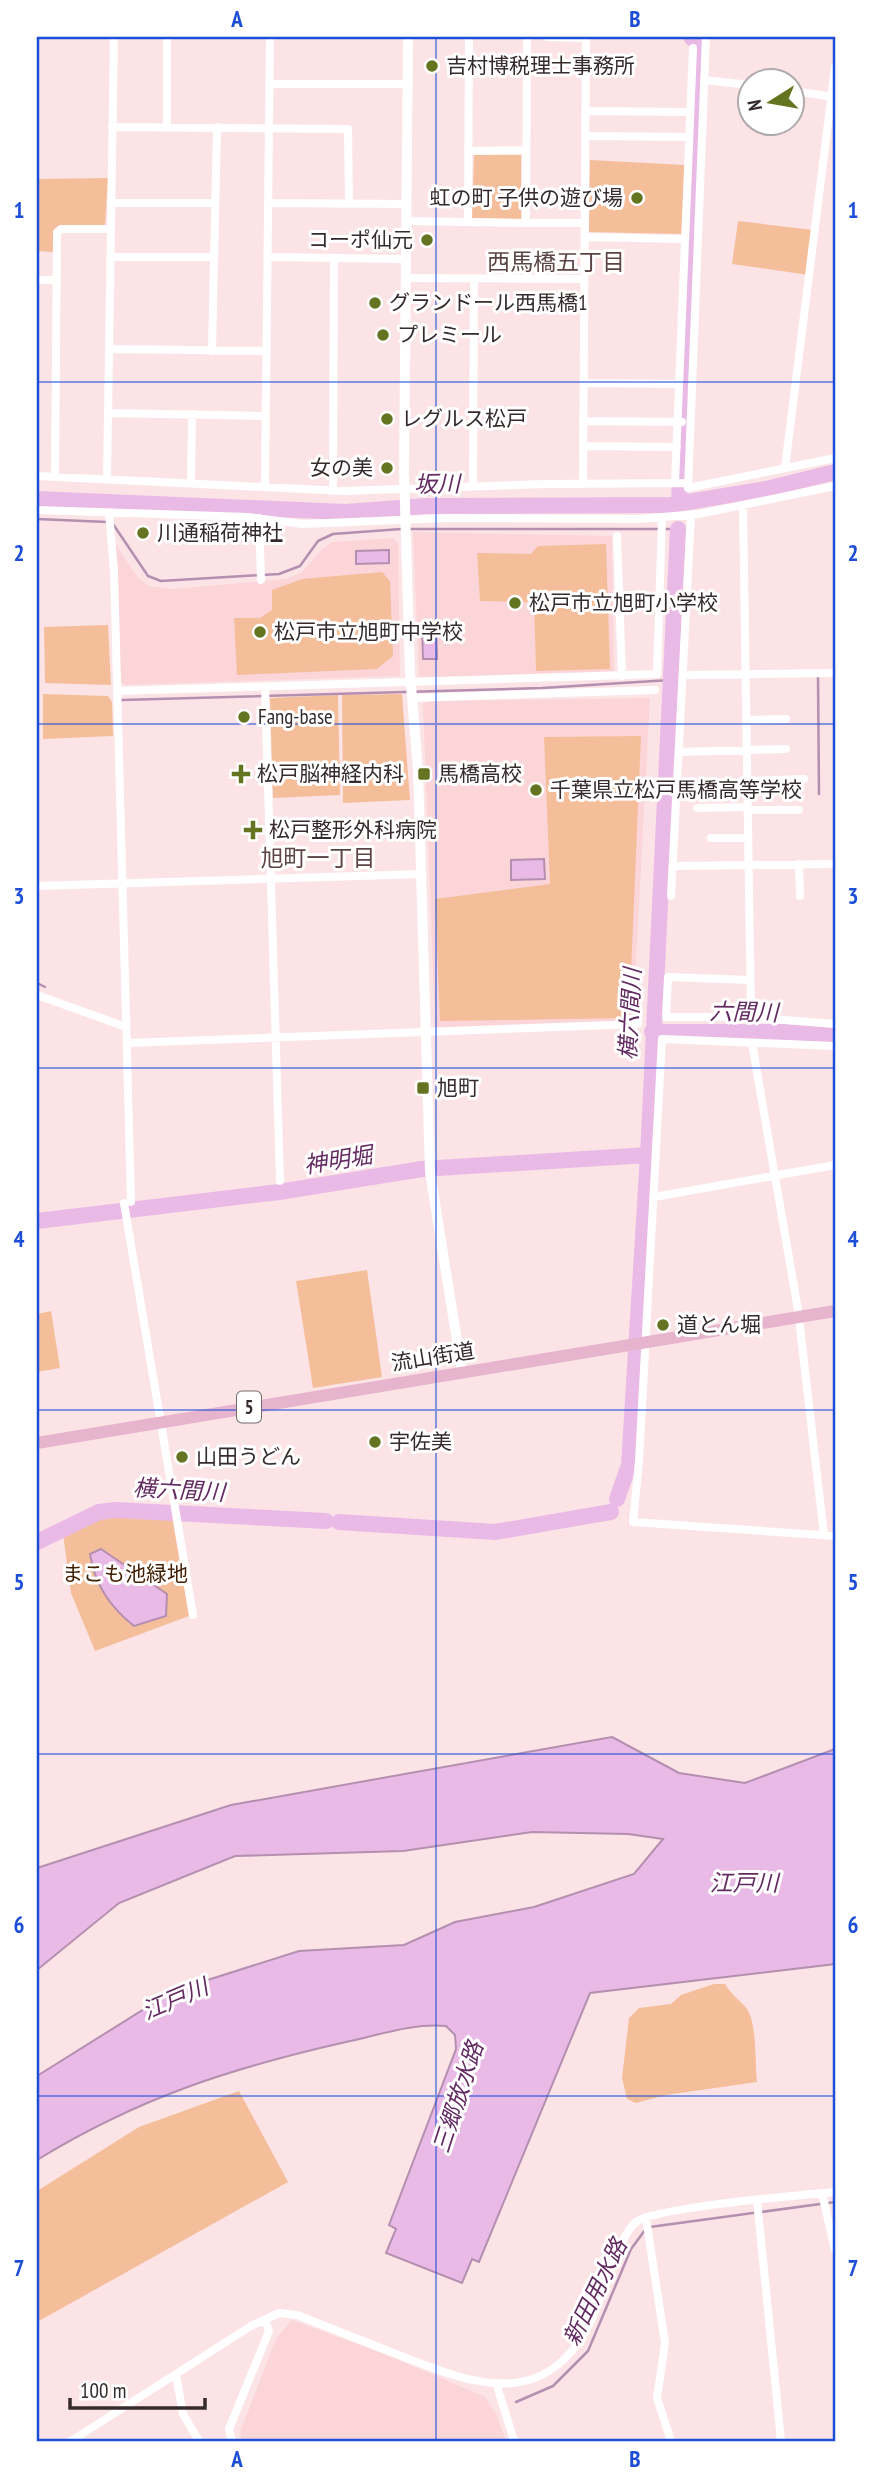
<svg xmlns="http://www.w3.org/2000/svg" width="872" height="2478" font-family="'PT Sans Narrow','Noto Sans JP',sans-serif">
<rect width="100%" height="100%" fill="#fce4e6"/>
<path fill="#fbd5d8" d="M413 532 612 536 614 673 419 677Z
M394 538 398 543 400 676 125 685 121 682 114 542 138 578 149 586 172 589 286 579 302 572 322 549 333 542Z
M650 698 633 1018 630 1021 438 1028 435 1025 423 704 428 701Z
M292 2320 392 2357 485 2397 497 2416 506 2441H242L240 2432 276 2339Z"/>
<path fill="#f5be9b" d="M474 155H521V219L472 218Z
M590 160 685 165 682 234 589 232Z
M108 178 105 226H58L53 230V252L37 251V179Z
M738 221 813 230 809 275 732 264Z
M606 544 610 669 536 671 534 602 480 601 477 553 531 554 538 546Z
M382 572 390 581 393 656 377 669 237 675 234 618H260L272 610V590L302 579Z
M108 625 111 685 45 683 44 627Z
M43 694 108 696 112 702 113 736 43 739Z
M402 694 410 800 343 803 342 695Z
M338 695 340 795 273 798 270 698Z
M641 736 629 1018 440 1021 435 899 550 884 544 737Z
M367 1270 382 1377 313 1388 296 1281Z
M51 1311 60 1368 37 1372V1314Z
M113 1512 172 1516 189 1616 95 1651 71 1593 63 1534 90 1518Z
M714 1984H725C733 1997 741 2001 747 2009 757 2023 755 2064 757 2082L666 2095 636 2103 627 2099 622 2078 629 2018 639 2008 671 2004 681 1995Z
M239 2091 288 2182 37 2322V2191L139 2127Z"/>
<path fill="#eabae7" stroke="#b48faf" stroke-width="2" d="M389 550V563L356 564V551Z
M436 624 437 659H423L422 625Z
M544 859 545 879 511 880V860Z
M101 1549 167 1594 166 1616 134 1626C110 1607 95 1585 90 1554Z
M612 1737 679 1773 745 1783 835 1749V1964L590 1993 479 2262 472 2259 462 2283 386 2253 396 2229 389 2225 456 2049 455 2035 446 2026C412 2023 379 2035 346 2042 231 2068 138 2098 37 2160V2076L173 1991 299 1951 404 1945 455 1922 534 1907 634 1874 663 1839 628 1834 532 1832 403 1851 235 1856 119 1903 37 1970V1868L231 1805Z"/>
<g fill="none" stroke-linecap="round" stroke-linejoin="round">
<path stroke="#b48faf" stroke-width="2.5" d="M37 519 107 522
M113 524 148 576 161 581 279 574 300 566 318 541 333 534 401 529
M408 529H678
M818 677 819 794
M122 700 542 688 670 680
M37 983 45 987
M650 2227 835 2202
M516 2402 553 2386 588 2351 631 2249 645 2230"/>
<path stroke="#eabae7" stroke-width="16" d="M37 499 346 512 426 506 670 505 766 489 835 472
M679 503 699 45 691 37
M652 1032H785L835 1036
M37 1221 279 1192 422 1169 648 1155
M617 1499 629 1465 648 1155 678 529
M339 1522 495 1532 611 1512
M37 1542 99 1512 115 1510 326 1521"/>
<path stroke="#fff" stroke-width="8" d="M547 37 586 38
M706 37 688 488 835 458
M704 80 750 85
M270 84H407
M792 91 835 97
M586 111 690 112
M112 127 348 129 349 204
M167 127V37
M586 136 689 137
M469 151 525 150
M111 203H215
M268 203 407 204
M407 221 526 223 527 37
M468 222 469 37
M526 223H585
M585 237 685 239
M110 257H214
M267 257 406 259
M406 278 584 279
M37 280H56
M109 349 266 351
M212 351 217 127
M584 383 679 384
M108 413 265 416
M583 421 682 422
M584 446 677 447
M785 468 835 67
M37 476 344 491 546 484 687 483
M55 477 57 233 61 229H111
M107 478 114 37
M191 482 192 414
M675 483 693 48
M583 484 586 37
M265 486 270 37
M473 486 474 279
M333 491 334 259
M743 506 751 1018
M37 510 248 517 302 524 450 518 638 519 699 514 835 486
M109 513 114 571 131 1202
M259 518 261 580
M617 536 622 676
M683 675 835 673
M265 687 280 1181
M117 691 657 674 662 518
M412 698 655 690
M746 720 786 719
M679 752 786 749
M747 781 804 779
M697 808 747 807
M747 810H799
M711 838H748
M799 864 800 896
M673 866 835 864
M37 886 422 874
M671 896 691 515
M750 980 668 977 666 1017H746L835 1024
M37 995 126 1027
M128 1043 638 1024
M752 1043 798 1310 824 1535
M835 1046 662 1039 639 1461 633 1522 835 1536
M654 1197 835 1165
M124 1203 193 1615
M822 2193 835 2250
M757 2200 781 2441
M646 2218 665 2343 657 2398 671 2441
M176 2375 183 2414 199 2441
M497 2386 514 2441
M71 2441 251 2326 279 2313 297 2315C330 2328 363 2341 396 2354 470 2383 543 2414 590 2323 602 2300 618 2236 636 2222 656 2207 802 2195 835 2192
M232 2441 229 2429 269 2331 265 2320"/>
<path stroke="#fff" stroke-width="10" d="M408 37 404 472 410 673 418 770 430 1172 462 1372"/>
<path stroke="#e7b4cd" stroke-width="12" d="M37 1443 835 1311"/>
</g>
<path fill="none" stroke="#1d4ed8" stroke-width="2" stroke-opacity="0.55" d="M436 37V2441M37 382H835M37 724H835M37 1068H835M37 1410H835M37 1754H835M37 2096H835"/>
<g fill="#647421" stroke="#fff" stroke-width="2.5">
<circle cx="432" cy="66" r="7"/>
<circle cx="637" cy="198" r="7"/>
<circle cx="427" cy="240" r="7"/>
<circle cx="375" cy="303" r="7"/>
<circle cx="383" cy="335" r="7"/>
<circle cx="387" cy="419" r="7"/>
<circle cx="387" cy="468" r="7"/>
<circle cx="143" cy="533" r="7"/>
<circle cx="515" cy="603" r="7"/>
<circle cx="260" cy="632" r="7"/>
<circle cx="244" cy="717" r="7"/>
<path d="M237.5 763.5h7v7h7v7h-7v7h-7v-7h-7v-7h7z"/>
<rect x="417" y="767" width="14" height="14" rx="3.5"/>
<circle cx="536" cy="790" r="7"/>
<path d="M249.5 819.5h7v7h7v7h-7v7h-7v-7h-7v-7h7z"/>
<rect x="416" y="1081" width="14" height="14" rx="3.5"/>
<circle cx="663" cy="1325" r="7"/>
<circle cx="375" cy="1442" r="7"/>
<circle cx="182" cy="1457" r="7"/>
</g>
<g text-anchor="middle" stroke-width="6" stroke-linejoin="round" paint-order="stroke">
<rect fill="#fff" stroke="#726b6b" stroke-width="2" x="237" y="1391.5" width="24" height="31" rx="5"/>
<g font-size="19" font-weight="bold" fill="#362b2c">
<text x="249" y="1414">5</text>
</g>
<g font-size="21" fill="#362b2c" stroke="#fff" text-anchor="start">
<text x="446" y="73">吉村博税理士事務所</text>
<text x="623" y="205" text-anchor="end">虹の町 子供の遊び場</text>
<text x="413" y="247" text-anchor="end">コーポ仙元</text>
<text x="389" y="310">グランドール西馬橋1</text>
<text x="397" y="342">プレミール</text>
<text x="401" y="426">レグルス松戸</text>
<text x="373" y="475" text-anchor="end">女の美</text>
<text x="157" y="540">川通稲荷神社</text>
<text x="529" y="610">松戸市立旭町小学校</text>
<text x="274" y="639">松戸市立旭町中学校</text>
<text x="258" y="724">Fang-base</text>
<text x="257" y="781">松戸脳神経内科</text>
<text x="438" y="781">馬橋高校</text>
<text x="550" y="797">千葉県立松戸馬橋高等学校</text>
<text x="269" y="837">松戸整形外科病院</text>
<text x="437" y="1095">旭町</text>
<text x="677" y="1332">道とん堀</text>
<text x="389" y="1449">宇佐美</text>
<text x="196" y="1464">山田うどん</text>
</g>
<g font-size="21" fill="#362b2c" stroke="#fff">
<text transform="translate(433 1357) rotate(-9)" y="7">流山街道</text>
</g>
<g font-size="21" fill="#432003" stroke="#fff">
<text x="125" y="1581">まこも池緑地</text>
</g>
<g font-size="23" fill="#5c4447" stroke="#fff">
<text x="556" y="270">西馬橋五丁目</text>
<text x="318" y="866">旭町一丁目</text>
</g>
<g font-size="23" font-style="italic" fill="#632b62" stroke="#fff">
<text transform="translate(437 484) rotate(-1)" y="8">坂川</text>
<text transform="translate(744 1012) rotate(1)" y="8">六間川</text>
<text transform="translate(630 1014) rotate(-87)" y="8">横六間川</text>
<text transform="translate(338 1160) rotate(-9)" y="8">神明堀</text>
<text transform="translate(179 1490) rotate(3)" y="8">横六間川</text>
<text x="744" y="1891">江戸川</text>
<text transform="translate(175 1999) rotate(-23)" y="8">江戸川</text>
<text transform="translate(458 2097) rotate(-72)" y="8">三郷放水路</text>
<text transform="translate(595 2292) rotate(-64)" y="8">新田用水路</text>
</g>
</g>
<rect width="872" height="2478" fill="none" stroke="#ffffff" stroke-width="77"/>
<g transform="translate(771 102) rotate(259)"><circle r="33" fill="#ffffff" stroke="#afaaab" stroke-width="2"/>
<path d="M0-5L12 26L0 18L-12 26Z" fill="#647421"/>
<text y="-10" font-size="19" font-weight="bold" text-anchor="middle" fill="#362b2c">N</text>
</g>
<path d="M70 2398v10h135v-10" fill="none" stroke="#362b2c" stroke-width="3.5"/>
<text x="80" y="2398" font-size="21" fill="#362b2c" stroke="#ffffff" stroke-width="5" paint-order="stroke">100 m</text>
<rect x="38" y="38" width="796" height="2402" fill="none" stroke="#1d4ed8" stroke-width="2.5"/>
<g font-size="23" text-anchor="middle" font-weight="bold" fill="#1d4ed8">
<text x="237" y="27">A</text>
<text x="635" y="27">B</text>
<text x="19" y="218">1</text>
<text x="853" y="218">1</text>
<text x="19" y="561">2</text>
<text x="853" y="561">2</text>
<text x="19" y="904">3</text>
<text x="853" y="904">3</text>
<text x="19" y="1247">4</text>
<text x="853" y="1247">4</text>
<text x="19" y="1590">5</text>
<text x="853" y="1590">5</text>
<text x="19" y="1933">6</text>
<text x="853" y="1933">6</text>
<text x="19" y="2276">7</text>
<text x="853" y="2276">7</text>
<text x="237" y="2467">A</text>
<text x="635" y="2467">B</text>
</g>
</svg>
